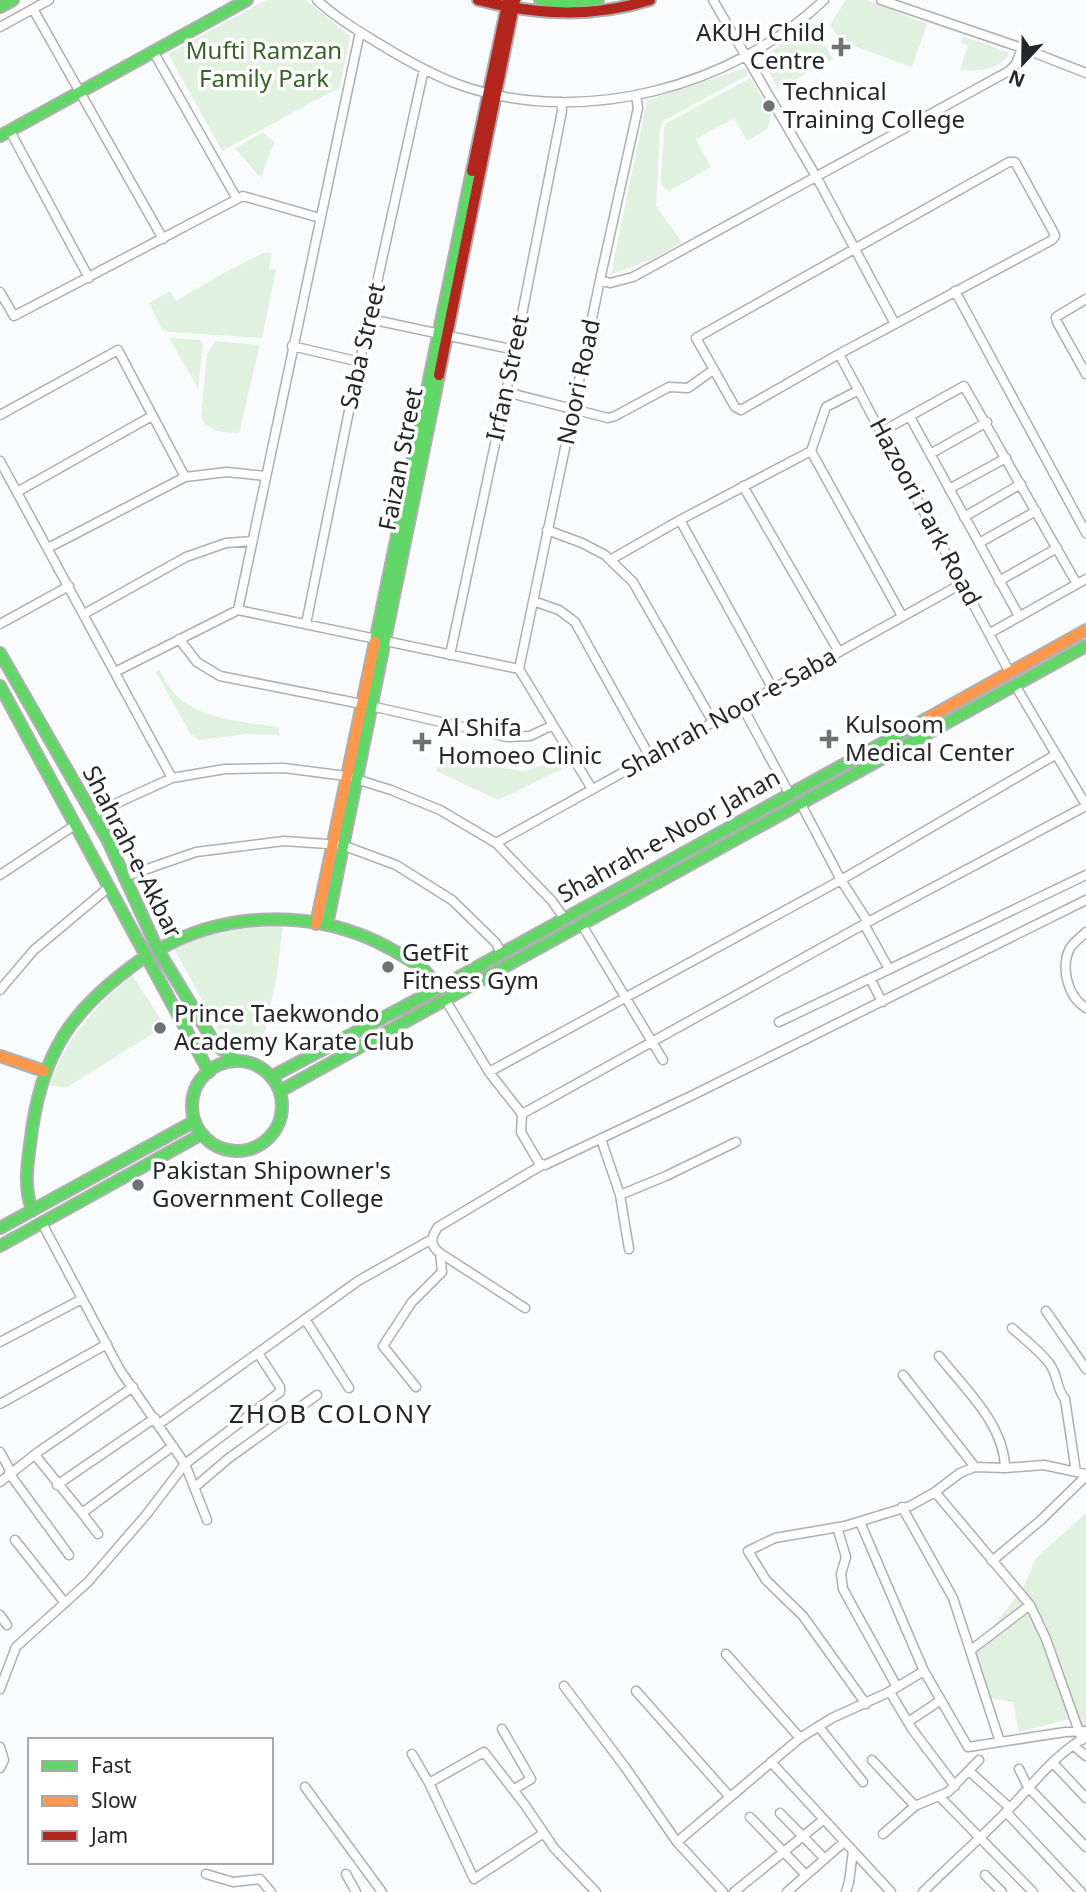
<svg xmlns="http://www.w3.org/2000/svg" width="1086" height="1892" font-family="'Noto Sans',sans-serif">
<rect width="100%" height="100%" fill="#f9fbfd"/>
<path fill="#e1f1df" d="M266 0H306L350 36 340 87 222 151 168 54Z
M846 0H867L927 24 912 67 840 41 830 25Z
M811 20 833 59 778 89 762 59Z
M963 36 1010 53C996 72 981 71 960 70L968 45 961 43Z
M745 68 748 75 663 121 660 130 656 206 682 242 651 260 611 274 647 100Z
M750 78 771 113 768 128 747 141 734 118 696 139 711 167 669 191 662 186 661 181 664 127 667 123Z
M263 132 274 142 261 178 235 148Z
M263 253H272L269 269 276 270 262 338 169 332 162 330 149 303 170 291 176 301 220 275Z
M169 338 200 340 203 345 198 388Z
M215 341 260 345 239 433C222 432 209 433 201 417L207 354Z
M159 669C163 677 168 686 174 693 199 720 245 722 279 727V735L248 734 199 740 190 733 156 672Z
M439 759 524 771 559 760 562 769 498 800 436 771Z
M253 924H283L277 975 261 1050 229 1046 225 1042 172 945 223 928Z
M132 975 165 1026 66 1088 49 1085C67 1037 94 1007 132 975Z
M1086 1513V1731L1070 1719 1019 1732 1013 1702 988 1698 975 1650 1023 1588 1036 1558Z"/>
<g fill="none" stroke-linecap="round" stroke-linejoin="round">
<defs>
<path id="street" d="M317 0C335 17 357 30 378 43 404 59 433 76 463 86 584 127 732 87 824 0
M713 0 817 178 895 324
M881 0 1022 48 1086 73
M33 9 163 239
M0 27 49 0
M153 51 237 199
M10 131 89 278
M1009 162H1015L1054 233 1055 236 1052 240 839 354 741 410 735 407 696 338Z
M600 280 610 283 633 277 1009 71 1016 64 1022 48
M955 291 1086 533
M0 292 14 316 243 196 320 218
M1086 299 1056 317 1057 322 1086 374
M370 319 515 350
M292 346 360 362
M839 354 1009 671
M506 392 608 418 615 416 669 387 688 388 713 370
M0 415 118 350 185 477
M910 417 1019 616
M881 432 964 386 1077 584
M811 451 902 616
M930 454 987 422
M0 461 172 778
M743 486 839 652
M949 489 1006 458
M17 492 152 416
M964 517 1021 484
M680 520 773 689
M547 530 582 543 605 555 633 582 713 722
M979 543 1036 511
M48 548 185 477 227 472 265 476
M610 560 680 520 811 451 826 407 859 390
M999 581 1057 548
M533 601 559 610 575 622 650 757
M238 610 360 32
M84 614 186 557 226 543 252 541
M0 624 69 586
M306 624 352 396 424 69
M990 633 1086 579
M179 639 197 662 220 676 362 704 507 737 530 736 553 725
M450 655 515 350 562 111 561 102
M519 669 600 280 638 108 636 95
M115 672 238 610 519 669 592 789
M1015 685 1086 805
M742 706 789 793
M801 804 841 880 868 922
M93 814 172 778 225 769 284 768 346 776 391 790 440 810 496 843 552 901 564 918
M496 843 963 583
M0 875 75 825
M124 877 196 852 284 841 342 845 396 865 452 900 496 943 501 953
M864 924 889 969
M582 925 663 1060
M1086 932C1081 937 1074 942 1070 948 1060 968 1068 997 1086 1008
M870 978 882 1002
M0 990 34 950 108 888
M445 999 489 1072 522 1114 521 1132 539 1163 545 1165 693 1095 1086 900
M779 1022 1086 875
M489 1072 841 880 1055 755
M522 1114 868 922 1086 806
M601 1139 620 1195 629 1249
M620 1195 666 1176 736 1142
M42 1223 120 1370 185 1464 207 1520
M525 1308 440 1253C429 1245 431 1237 438 1227L542 1165
M1046 1311 1086 1369
M305 1319 349 1388
M1012 1328C1024 1339 1039 1350 1049 1363 1058 1374 1056 1389 1065 1399L1076 1472
M0 1342 82 1299
M939 1356C965 1389 1004 1424 1005 1468
M903 1375 975 1467
M416 1387 383 1346 412 1302 442 1272 440 1253
M0 1404 107 1344
M159 1424 358 1281 432 1239
M0 1452 11 1472
M35 1455 82 1513 173 1446
M9 1473 69 1555
M0 1482 38 1452 133 1387
M57 1485 155 1418
M195 1487 229 1458 317 1395
M935 1492 1030 1605 1046 1639 1082 1740
M902 1507 953 1598 1000 1742
M82 1513 98 1534
M860 1522 924 1671 968 1747 1065 1732 1086 1731
M837 1527 846 1557 841 1574 843 1589 897 1687
M15 1540 65 1603
M992 1561 1041 1520 1086 1476
M0 1615 7 1625
M971 1650 1030 1605
M726 1654 800 1738
M564 1686 625 1767 677 1842 723 1892
M0 1689 16 1647 88 1582 146 1515 185 1464 280 1392V1387L258 1353
M636 1691 730 1797
M890 1692 912 1729 955 1786
M866 1704 803 1616 766 1580 748 1551 775 1538 845 1526 910 1506 935 1492 960 1473 975 1467 1005 1468 1044 1465 1086 1474
M908 1722 941 1700
M819 1727 863 1782
M502 1729 531 1779 513 1790
M1073 1745 1086 1756
M0 1747 4 1760 0 1768
M412 1754 429 1783 474 1879 544 1833
M872 1760 915 1806
M771 1762 891 1892
M1053 1763 1086 1798
M1019 1769 1028 1787 1086 1847
M969 1771 1010 1808
M429 1783 484 1752 525 1805 554 1848 596 1892
M305 1787 382 1892
M940 1797 1033 1892
M1006 1812 1081 1892
M780 1813 825 1859
M750 1817 806 1875
M883 1834 915 1806 948 1792 979 1760
M677 1842 800 1738 832 1718 887 1693 924 1671
M206 1874 233 1882 260 1879 271 1892
M346 1874 356 1892
M985 1875 1002 1892
M734 1892 823 1820
M787 1892 844 1842
M846 1892 849 1882 853 1851
M923 1892C951 1864 982 1837 1010 1808 1034 1783 1055 1754 1086 1737"/>
<path id="fast" d="M540 0 564 3 598 0
M0 7 13 0
M0 136 247 0
M375 642 472 171
M0 653 108 841 158 950 215 1044 237 1061
M0 686 209 1072
M327 925 439 375
M158 950C228 909 319 910 389 948 401 955 415 962 425 971 430 976 434 983 439 988
M192 1106a45 45 0 1 1 90 0a45 45 0 1 1-90 0Z
M271 1077 439 988 926 719
M280 1091 1086 646
M32 1209C24 1189 27 1166 30 1145 40 1052 71 1009 146 956
M0 1228 195 1121
M0 1246 202 1134"/>
<path id="slow" d="M926 719 1086 630
M316 924 375 642
M0 1056 44 1071"/>
<path id="jam" d="M478 0C537 15 592 18 650 0
M472 171 508 0
M439 375 515 0"/>
</defs>
<use href="#street" stroke="#adafb1" stroke-width="11"/>
<use href="#fast" stroke="#adafb1" stroke-width="14"/>
<use href="#slow" stroke="#adafb1" stroke-width="14"/>
<use href="#jam" stroke="#adafb1" stroke-width="14"/>
<use href="#street" stroke="#fefeff" stroke-width="8"/>
<use href="#fast" stroke="#63d668" stroke-width="10"/>
<use href="#slow" stroke="#ff974d" stroke-width="10"/>
<use href="#jam" stroke="#b3261e" stroke-width="10"/>
</g>
<g fill="#6f7173" stroke="#fff" stroke-width="2.5">
<path d="M837.5 36.5h7v7h7v7h-7v7h-7v-7h-7v-7h7z"/>
<circle cx="769" cy="106" r="7"/>
<path d="M825.5 728.5h7v7h7v7h-7v7h-7v-7h-7v-7h7z"/>
<path d="M418.5 731.5h7v7h7v7h-7v7h-7v-7h-7v-7h7z"/>
<circle cx="388" cy="967" r="7"/>
<circle cx="160" cy="1028" r="7"/>
<circle cx="138" cy="1185" r="7"/>
</g>
<g text-anchor="middle" stroke-width="7" stroke-linejoin="round" paint-order="stroke">
<g font-size="24" fill="#252629" stroke="#fff" text-anchor="start">
<text x="825" y="41" text-anchor="end">AKUH Child<tspan x="825" dy="28">Centre</tspan></text>
<text x="783" y="100">Technical<tspan x="783" dy="28">Training College</tspan></text>
<text x="845" y="733">Kulsoom<tspan x="845" dy="28">Medical Center</tspan></text>
<text x="438" y="736">Al Shifa<tspan x="438" dy="28">Homoeo Clinic</tspan></text>
<text x="402" y="961">GetFit<tspan x="402" dy="28">Fitness Gym</tspan></text>
<text x="174" y="1022">Prince Taekwondo<tspan x="174" dy="28">Academy Karate Club</tspan></text>
<text x="152" y="1179">Pakistan Shipowner's<tspan x="152" dy="28">Government College</tspan></text>
</g>
<g font-size="24" fill="#376326" stroke="#fff">
<text x="264" y="59">Mufti Ramzan<tspan x="264" dy="28">Family Park</tspan></text>
</g>
<g font-size="24" fill="#252629" stroke="#fff">
<text transform="translate(363 346) rotate(-77)" y="8">Saba Street</text>
<text transform="translate(508 378) rotate(-78)" y="8">Irfan Street</text>
<text transform="translate(579 382) rotate(-78)" y="8">Noori Road</text>
<text transform="translate(401 459) rotate(-79)" y="8">Faizan Street</text>
<text transform="translate(925 512) rotate(62)" y="8">Hazoori Park Road</text>
<text transform="translate(729 713) rotate(-29)" y="8">Shahrah Noor-e-Saba</text>
<text transform="translate(669 836) rotate(-29)" y="8">Shahrah-e-Noor Jahan</text>
<text transform="translate(132 852) rotate(63)" y="8">Shahrah-e-Akbar</text>
</g>
<g font-size="26" letter-spacing="2" fill="#252629" stroke="#fff">
<text x="331" y="1423">ZHOB COLONY</text>
</g>
</g>
<rect x="28" y="1738" width="245" height="126" fill="#ffffff" stroke="#a8a8a9" stroke-width="2"/>
<rect x="42" y="1761" width="35" height="10" fill="#63d668" stroke="#a8a8a9" stroke-width="2"/>
<text x="91" y="1773" font-size="21" fill="#252629">Fast</text>
<rect x="42" y="1796" width="35" height="10" fill="#ff974d" stroke="#a8a8a9" stroke-width="2"/>
<text x="91" y="1808" font-size="21" fill="#252629">Slow</text>
<rect x="42" y="1831" width="35" height="10" fill="#b3261e" stroke="#a8a8a9" stroke-width="2"/>
<text x="91" y="1843" font-size="21" fill="#252629">Jam</text>
<g transform="translate(1023 63) rotate(202)" stroke="#ffffff" stroke-width="5" paint-order="stroke">
<path d="M0-5L12 26L0 18L-12 26Z" fill="#252629"/>
<text y="-10" font-size="19" font-weight="bold" text-anchor="middle" fill="#252629">N</text>
</g>
</svg>
